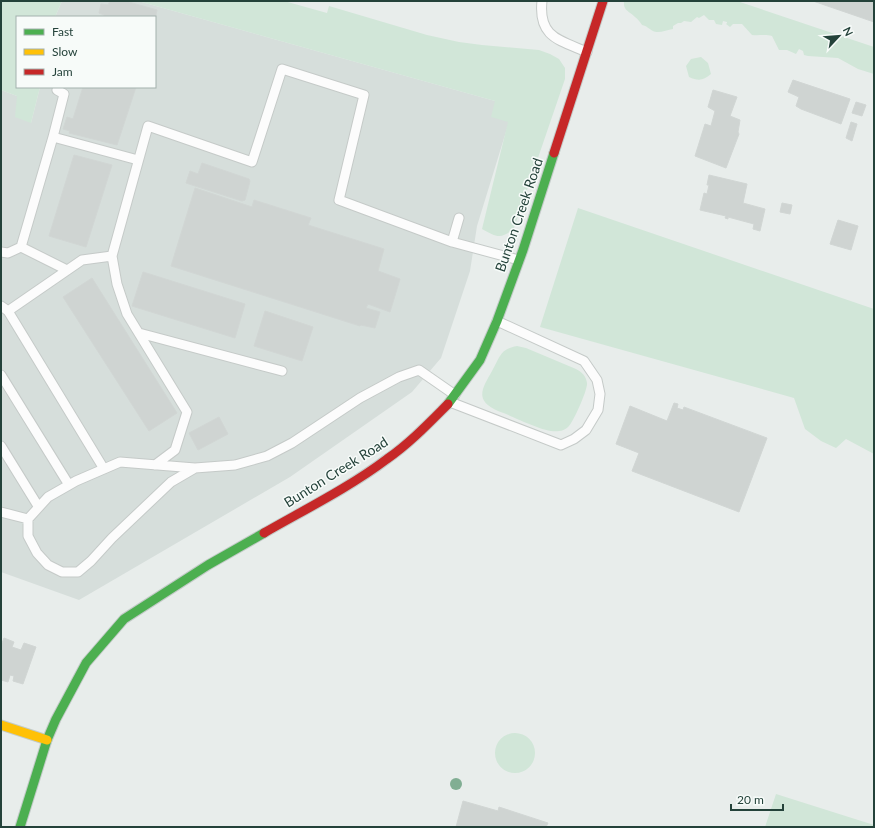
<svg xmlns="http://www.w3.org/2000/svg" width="875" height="828" font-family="Lato,sans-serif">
<rect width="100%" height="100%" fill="#e8edeb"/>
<path fill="#d6dedb" d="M62 1H138L495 101 509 122 477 226 470 271 441 358 412 392 290 477 79 600 1 572V90L17 96 31 123 40 87H155V17H55Z"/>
<path fill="#d1e6d8" d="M1 1H62L55 17H17V87H40L31 123 15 117 17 96 1 90Z
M138 1H284L327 13 329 6 427 35 459 42 482 45 539 50 550 54 559 59 565 68V79L514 228C502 240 496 237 482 229L508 122 491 117 495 101Z
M624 1H737L874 47V74L858 69 838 58 808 56 804 55 803 51 799 49 796 54 787 50H779L772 36C765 34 759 36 752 35L742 24H733L730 27 726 24 727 23V22L723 21 722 25 716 24 714 20H709L704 15 699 18 697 17 691 22 684 21 681 23H678L673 26V29C667 30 658 34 653 31 649 29 647 26 642 25 640 22 638 19 635 17 629 11 623 11 624 1Z
M701 57 708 63 711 74C703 81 698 81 689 77L686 66 691 59Z
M578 208 874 309V454L846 439 836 448 821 441 805 429 794 398 540 327Z
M517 346 526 348 576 369C582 372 586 376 587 383 588 389 573 423 568 427 566 429 562 431 559 431 546 434 513 416 498 411 474 400 482 389 492 371 500 357 500 349 517 346Z
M495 753a20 20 0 1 1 40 0a20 20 0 1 1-40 0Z
M776 794 874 825V827H765Z"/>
<path fill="#cfd4d2" stroke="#d1d6d4" d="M110 1H125L157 10 155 19V17H104V15L99 13 101 4 108 5Z
M813 1H874V22Z
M793 80 850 99 841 124 801 109 796 106 799 97 788 92Z
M83 87H136L117 145 69 133 70 131 63 129 67 117 73 119Z
M713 90 737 97 730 116 740 120 738 132 739 134 726 168 695 156 705 124 711 126 715 111 708 107Z
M856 102 866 105 862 116 852 113Z
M851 122 857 124 852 141 846 138Z
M74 155 112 165 86 247 49 236Z
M202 163 249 179 250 181 245 200 242 201 186 183 190 171 198 174Z
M709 175 747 184 743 203 765 209 760 231 753 229 754 224 728 217V219L725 218 726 216 700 210 704 193 707 194 709 185H707Z
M195 188 252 207 254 200 311 218 308 225 384 249 378 271 400 279 390 312 368 304 366 308 380 312 375 328 361 325 360 326 171 266Z
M782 203 792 205 790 214 780 212Z
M838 220 858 226 851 250 830 244Z
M143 272 245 304 235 338 132 306Z
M92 278 177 413 149 431 63 297Z
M265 311 313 327 302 361 254 346Z
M674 403 678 404 677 408 683 410 684 407 767 438 739 512 632 471 639 453 616 444 630 406 667 421Z
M219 417 228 434 198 450 189 433Z
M4 638 14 642 12 647 21 650 24 643 36 647 23 684 13 681 14 676 10 675 8 682 1 680V646Z
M463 801 498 811 499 807 548 823 546 827H456Z"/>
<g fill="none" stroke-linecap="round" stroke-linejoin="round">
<defs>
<path id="lane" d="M542 1C538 37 559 40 587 52
M53 137 138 160
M459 218 452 242 519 260
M21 247 67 270
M1 252 8 253 21 247 53 137 64 94 57 90 58 87
M112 256 117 284 127 314 187 412 175 450 155 465
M1 306 8 311 82 260 112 256 148 126 252 162 282 69 364 95 339 200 452 242
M8 311 104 469
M139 333 282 371
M1 375 69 485
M450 402 561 445 574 439 586 430 598 410 600 394 597 380 584 361 497 321
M1 446 38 506
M1 512 28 519V536L37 553 48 565 62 572H78L91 561 112 538 171 482 195 468 235 465 267 456 292 443 360 398 399 377 419 370 455 395
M28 519 48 497 76 481 120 462 195 468"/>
<path id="fast" d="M448 404 480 360 497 321 523 250 554 153
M20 827 47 740 56 719 86 663 124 619 208 565 264 533"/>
<path id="slow" d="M1 725 47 740"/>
<path id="jam" d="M554 153 603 1
M264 533C304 510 350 487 387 459 410 443 429 423 448 404"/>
</defs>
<use href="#lane" stroke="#c5cac8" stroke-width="11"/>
<use href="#fast" stroke="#c3cbc8" stroke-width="11"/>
<use href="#slow" stroke="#c3cbc8" stroke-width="11"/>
<use href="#jam" stroke="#c3cbc8" stroke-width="11"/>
<use href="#lane" stroke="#fcfcfc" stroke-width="9"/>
<use href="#fast" stroke="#4caf50" stroke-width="9"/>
<use href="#slow" stroke="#ffc107" stroke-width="9"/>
<use href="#jam" stroke="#c62828" stroke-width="9"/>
</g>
<circle fill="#81ae93" cx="456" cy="784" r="6"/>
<g text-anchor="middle" stroke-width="3" stroke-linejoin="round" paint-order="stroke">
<g font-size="14" fill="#24423a" stroke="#f7fbf9">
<text transform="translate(519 215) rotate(-71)" y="5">Bunton Creek Road</text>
<text transform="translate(336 472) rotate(-32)" y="5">Bunton Creek Road</text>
</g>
</g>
<rect width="875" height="828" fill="none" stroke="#24423a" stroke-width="4"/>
<rect x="16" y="16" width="140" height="72" fill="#f7fbf9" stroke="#a3b1ad"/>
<rect x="24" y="29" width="20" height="6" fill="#4caf50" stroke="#a3b1ad"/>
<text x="52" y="36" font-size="12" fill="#24423a">Fast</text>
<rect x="24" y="49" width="20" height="6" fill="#ffc107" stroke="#a3b1ad"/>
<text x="52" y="56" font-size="12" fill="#24423a">Slow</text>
<rect x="24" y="69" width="20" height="6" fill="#c62828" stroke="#a3b1ad"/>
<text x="52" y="76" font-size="12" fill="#24423a">Jam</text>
<g transform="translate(839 36) rotate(64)" stroke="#f7fbf9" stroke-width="3" paint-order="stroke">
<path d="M0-3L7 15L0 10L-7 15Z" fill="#24423a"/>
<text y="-6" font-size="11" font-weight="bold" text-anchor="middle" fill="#24423a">N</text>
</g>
<path d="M731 804v6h52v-6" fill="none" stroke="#24423a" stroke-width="2"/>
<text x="737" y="804" font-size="12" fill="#24423a" stroke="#f7fbf9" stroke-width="3" paint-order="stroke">20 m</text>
</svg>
